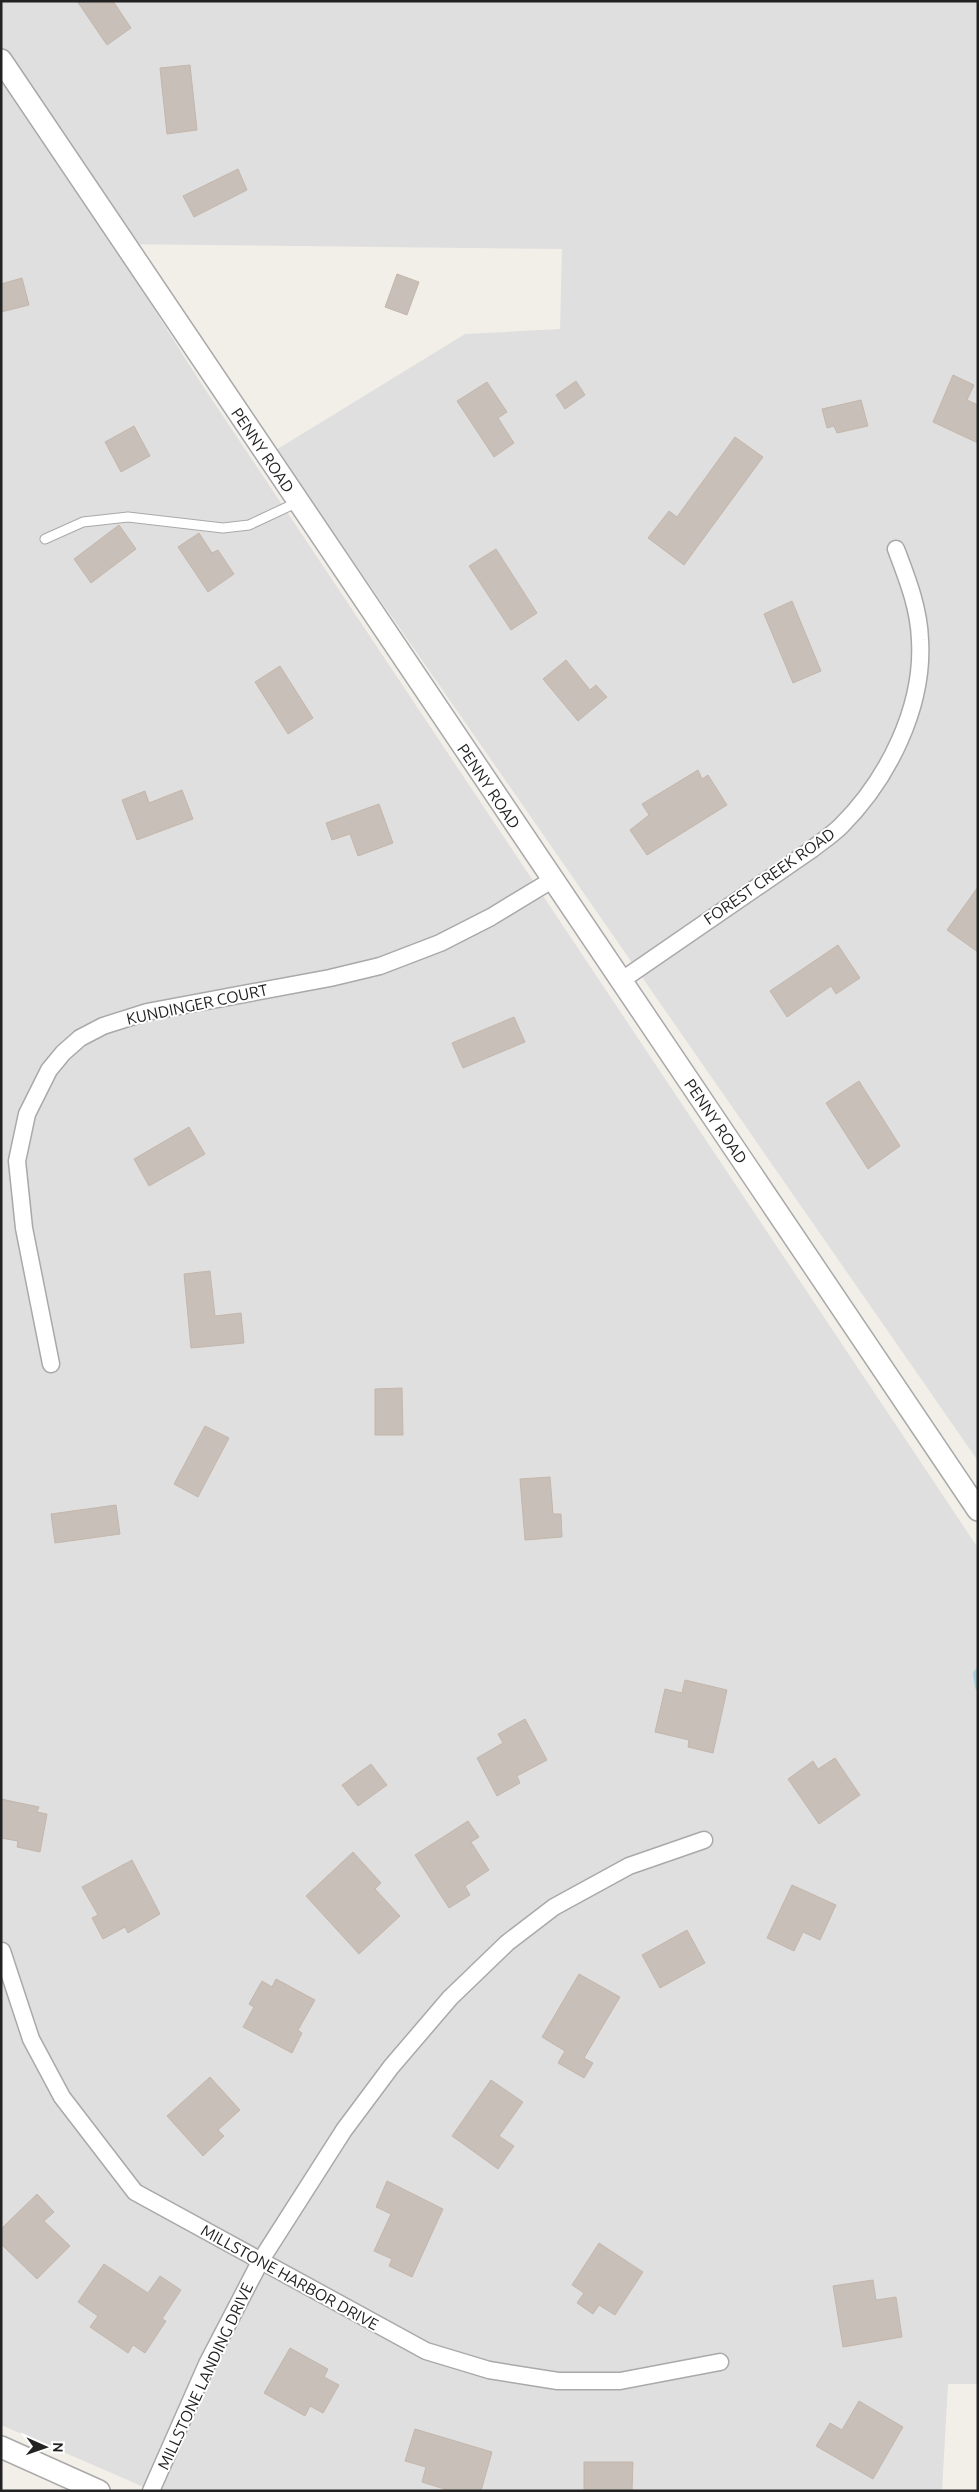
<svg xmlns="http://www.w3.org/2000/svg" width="979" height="2492" font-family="Ubuntu,sans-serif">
<rect width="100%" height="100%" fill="#f2efe9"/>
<path fill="#e0dfdf" d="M1 1H978V1461L276 450 465 334 560 329 562 249 113 244 197 377 978 1548V2384H948L942 2491H153L1 2425Z"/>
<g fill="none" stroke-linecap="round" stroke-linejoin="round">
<path stroke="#aad3df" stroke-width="6" d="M978 1671 976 1674 978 1687"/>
</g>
<path fill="#c7bfb8" stroke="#c4b6ab" d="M77 1H113L131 28 107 45Z
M190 65 197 130 167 134 160 68Z
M238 169 247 190 194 217 183 196Z
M397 274 419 282 407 315 385 307Z
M22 278 29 305 1 312V284Z
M953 375 974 385 967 400 978 405V443L933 422Z
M576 381 585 395 565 409 556 395Z
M487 382 507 412 498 418 514 443 494 457 457 401Z
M861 400 868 426 837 433 834 426 827 428 822 409Z
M134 426 150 456 121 472 105 442Z
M735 437 763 457 684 565 648 538 669 511 677 517Z
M119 525 136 549 91 583 74 559Z
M199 533 212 553 218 550 234 574 208 592 178 547Z
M496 549 537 613 511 630 469 566Z
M792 601 821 671 793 683 764 614Z
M566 660 590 690 596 685 607 697 578 721 543 679Z
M280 666 313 718 288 734 255 682Z
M698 770 702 779 708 775 727 805 647 855 630 830 649 815 642 804Z
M182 790 193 819 137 840 122 800 145 791 149 803Z
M379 804 393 843 358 856 350 834 332 840 326 823Z
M978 887V952L947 930Z
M838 945 860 978 836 994 831 986 787 1017 770 991Z
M514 1017 525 1042 463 1068 452 1043Z
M859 1081 900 1146 868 1169 826 1103Z
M189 1127 205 1154 149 1186 134 1159Z
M210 1271 215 1316 241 1313 244 1343 191 1348 184 1274Z
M402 1388 403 1435H375V1389Z
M205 1426 229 1438 198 1497 174 1484Z
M550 1477 553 1514H561L562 1537 525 1540 520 1479Z
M116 1505 120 1534 55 1543 51 1514Z
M685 1680 727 1690 713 1753 688 1747 689 1740 655 1732 665 1689 682 1693Z
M525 1719 547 1760 517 1776 520 1783 497 1796 477 1758 503 1743 498 1734Z
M835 1758 860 1795 819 1824 788 1779 813 1761 818 1769Z
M371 1764 387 1785 358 1806 342 1785Z
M1 1799 39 1807 37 1812 47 1814 40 1852 17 1847 18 1841 1 1838Z
M468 1821 479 1837 471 1842 489 1870 465 1886 470 1895 449 1908 415 1855Z
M353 1852 381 1883 375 1889 400 1916 359 1954 306 1896Z
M132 1860 160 1914 128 1933 125 1927 103 1939 92 1918 98 1915 82 1887Z
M792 1885 836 1905 820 1940 803 1932 794 1951 767 1938Z
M687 1930 705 1963 660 1988 642 1955Z
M579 1974 620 1997 584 2058 593 2063 584 2078 558 2063 565 2051 542 2037Z
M276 1979 315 2000 298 2030 302 2033 292 2053 243 2027 254 2007 249 2004 262 1981 272 1987Z
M210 2077 240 2110 218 2130 224 2136 203 2156 167 2116Z
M491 2080 523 2102 499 2136 514 2146 498 2169 452 2136Z
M387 2181 443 2209 412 2277 389 2266 392 2259 374 2251 391 2214 376 2207Z
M37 2194 54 2212 44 2221 70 2246 37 2279 1 2244V2229Z
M599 2243 643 2272 615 2315 599 2305 593 2314 577 2303 584 2293 572 2285Z
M104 2264 148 2293 160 2276 181 2290 162 2319 166 2321 145 2353 133 2345 128 2353 90 2327 98 2316 78 2302Z
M873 2280 876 2300 896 2297 902 2337 843 2347 833 2286Z
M290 2348 328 2369 324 2377 339 2385 323 2413 310 2406 305 2416 264 2393Z
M859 2401 903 2427 873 2479 816 2446 830 2423 842 2430Z
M415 2429 492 2452 481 2491H451L422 2482 426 2467 405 2461Z
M584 2462H633L632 2491H584Z"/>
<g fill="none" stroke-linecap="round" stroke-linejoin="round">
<defs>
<path id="service" d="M45 539 83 522 128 517 223 528 249 525 298 502"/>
<path id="minor" d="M622 980 811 850C821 842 832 835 841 826 888 779 924 707 920 640 919 608 907 578 896 549
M51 1364 24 1228 17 1161 27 1114 49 1070 63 1053 80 1038 103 1026 147 1012 330 978 380 966 440 943 491 917 552 880
M2 1951 31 2039 62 2097 135 2192 426 2351 489 2370 558 2381H620L720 2362
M151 2491 207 2364 261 2260 344 2130 391 2067 450 1998 507 1943 554 1907 629 1866 704 1840"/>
<path id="tertiary" d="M1 60 978 1510
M1 2447 99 2491"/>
</defs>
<use href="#service" stroke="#a9a9a9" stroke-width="11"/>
<use href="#minor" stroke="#a9a9a9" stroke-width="19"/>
<use href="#tertiary" stroke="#a9a9a9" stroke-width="24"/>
<use href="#service" stroke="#fff" stroke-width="9"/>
<use href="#minor" stroke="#fff" stroke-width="16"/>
<use href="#tertiary" stroke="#fff" stroke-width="21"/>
</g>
<g text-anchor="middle" stroke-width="4" stroke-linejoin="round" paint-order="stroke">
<g font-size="16" fill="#222" stroke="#fff">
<text transform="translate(263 450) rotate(56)" y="6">PENNY ROAD</text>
<text transform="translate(489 786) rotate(56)" y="6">PENNY ROAD</text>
<text transform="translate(769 876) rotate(-35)" y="6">FOREST CREEK ROAD</text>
<text transform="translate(197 1004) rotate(-12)" y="6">KUNDINGER COURT</text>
<text transform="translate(716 1121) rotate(56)" y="6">PENNY ROAD</text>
<text transform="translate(290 2277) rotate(29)" y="6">MILLSTONE HARBOR DRIVE</text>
<text transform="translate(205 2376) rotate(-65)" y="6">MILLSTONE LANDING DRIVE</text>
</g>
</g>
<rect width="979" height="2492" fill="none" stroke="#222222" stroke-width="5"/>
<g transform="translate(45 2447) rotate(92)" stroke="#ffffff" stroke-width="4" paint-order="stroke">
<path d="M0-4L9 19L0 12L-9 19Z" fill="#222222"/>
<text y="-8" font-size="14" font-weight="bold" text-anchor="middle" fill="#222222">N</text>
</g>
</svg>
